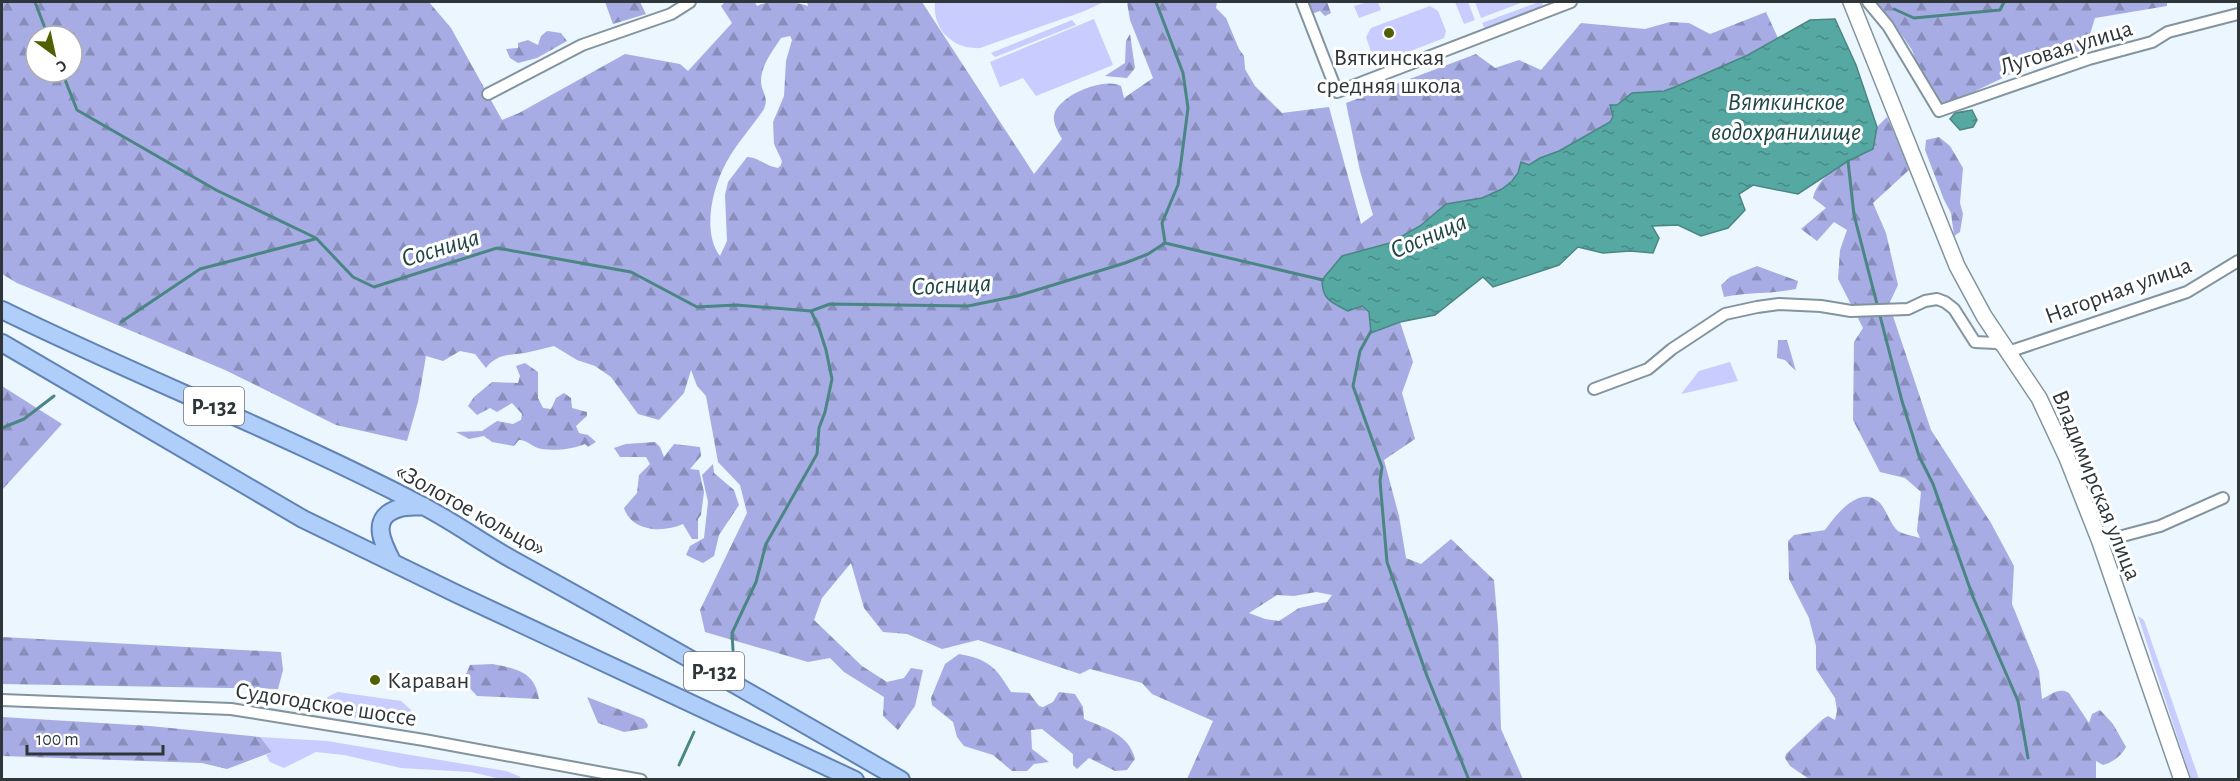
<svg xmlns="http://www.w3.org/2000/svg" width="2240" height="781" font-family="'Alegreya Sans',sans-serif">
<defs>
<pattern id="forest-firs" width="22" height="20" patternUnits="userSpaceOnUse" patternTransform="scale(1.5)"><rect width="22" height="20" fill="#a8ace4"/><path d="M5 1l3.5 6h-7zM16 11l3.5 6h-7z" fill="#898dba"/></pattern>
<pattern id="water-ripples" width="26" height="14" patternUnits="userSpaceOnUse" patternTransform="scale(1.5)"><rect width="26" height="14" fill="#56a8a2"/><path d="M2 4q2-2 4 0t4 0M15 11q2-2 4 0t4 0" fill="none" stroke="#488a85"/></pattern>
</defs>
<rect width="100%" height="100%" fill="#ebf6fe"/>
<path fill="#c8ccfe" d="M935 2H1104L1082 12 980 48C953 50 932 29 935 2Z
M1368 2H1378L1381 10 1359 18 1354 6Z
M1455 2H1468L1475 20 1464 24Z
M1475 2H1523L1481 18Z
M1539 2H1542L1543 6 1540 8 1485 29 1482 23Z
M1430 6 1438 11 1446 31 1444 38 1385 61C1372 62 1370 47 1366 37L1371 28Z
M1094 19 1113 65 1036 96 1023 78 1000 87 990 62Z
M1072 20 1076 25 995 57 991 53Z
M1730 362 1738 381 1681 394 1699 371Z
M2138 616 2144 620 2199 779H2191Z
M338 692 401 701 411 710 412 720 405 726 327 713 322 705C325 698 330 695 338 692Z
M260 737 327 741 506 771 521 777 518 779H501L471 772 401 768 344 755 316 752 284 768 270 762 266 755 272 752Z"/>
<path fill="url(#forest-firs)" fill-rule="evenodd" d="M2 2H429L451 28 502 120 519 113 625 54 680 64 688 71 732 23 721 6 725 2H755L757 6C769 0 794 1 808 6L807 2H922L1034 174 1062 139C1058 132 1051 121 1055 112 1063 94 1104 77 1121 86L1124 98 1153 78 1130 20 1127 2H1217L1216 8 1226 18 1239 49 1244 56 1245 69 1255 86 1282 113 1329 107 1361 224 1373 215 1360 171 1346 103 1476 54 1495 68 1519 60 1541 70 1581 23 1645 29 1670 22 1689 23 1710 34 1766 12 1778 38 1748 55 1675 87C1642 100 1626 80 1610 122L1559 151 1540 158 1529 165 1502 189 1482 198 1446 204 1420 226 1390 243 1342 256 1322 280 1369 312 1371 333 1400 322 1413 362 1402 393 1415 439 1384 460 1399 516 1406 558 1421 564 1451 539 1494 580 1498 627 1501 729 1523 779H1187L1213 721 1152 694 1142 683 1090 669 1080 674 978 640 942 649 907 634 883 632 864 608 851 563 822 598 814 620 862 666 887 682 904 678 911 668 923 670 915 706 898 730 883 716 884 697 844 672 830 658 808 662 705 632 700 610 747 513 740 485 718 462 706 396 697 386 691 370 684 393 659 420 638 414 611 377 595 366 577 360 554 346C545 348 535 351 525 353 510 355 496 354 486 368L475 354 460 351 443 361 426 356 418 402 407 441 336 425 225 370 17 283 2 274ZM36 36H72V72H36ZM790 36 792 40 786 61 784 96 773 122 774 144 782 161 781 165 778 168C767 167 758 157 747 157L728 182 725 195 727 241 720 256C702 232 712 189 726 163 736 144 752 127 764 109 769 96 762 94 761 82 761 65 772 52 781 38ZM1316 592 1332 595 1327 602 1299 608 1279 621 1265 619 1249 613 1277 595 1294 596Z
M605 2H640L646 14 613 24Z
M1306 2H1327L1331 13 1325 16 1320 11 1311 14Z
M1871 2H2167V6L2095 18 2085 50 2036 62 1942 107 1917 64 1912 50 1894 24Z
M547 31 561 33 567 41 537 58 518 63 510 58 506 49 518 48V43L528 40 538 45 541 36Z
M1130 34 1135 68 1127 78 1105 76 1125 63 1126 41Z
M1887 117 1910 169 1873 203 1886 233 1898 285 1889 304 1931 430 1991 523 2014 566 2012 604 2039 671 2042 699C2051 695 2059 687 2069 693L2089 723 2092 714 2100 710 2113 724 2126 747C2122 755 2112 763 2103 765L2096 761V780L1809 779 1790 766 1785 758 1786 754 1823 719 1828 716 1835 720 1837 711 1835 698 1816 669V646L1809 618 1789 579 1788 541 1794 535 1825 530C1835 516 1860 483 1880 503 1887 511 1890 524 1898 531 1902 534 1914 536 1920 538L1917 531 1921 492 1905 478 1880 472 1853 420 1854 342 1863 328 1838 279 1840 250 1847 230 1834 222 1817 241 1801 229 1826 208 1813 198C1819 172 1851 160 1873 149L1877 127Z
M1939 137 1950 146 1963 168 1960 203 1963 214 1960 232 1954 236 1951 213 1944 200 1925 150 1926 140Z
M1757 266 1798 281 1796 289C1772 294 1748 292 1724 297L1721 285 1730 277Z
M1778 340H1787L1796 371 1785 360 1777 358Z
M525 363 538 372V398L543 408 551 409 556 398 564 393 571 398 572 408 587 412V416L576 426 579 433 588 435 596 442 588 447 585 444C573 449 555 451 542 449 533 448 528 440 519 440L514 446 492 442 484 436 469 439 456 432 482 431 497 421 513 424 521 420 522 414 512 403 497 412 490 408 477 415 468 406 474 397 492 382 518 383 520 376 516 366Z
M2 386 62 424 2 490Z
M655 442 660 447 664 457 674 444 700 447 701 456 690 469 699 470 704 492 701 515 698 519V539H692L683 524C663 533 632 532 624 508L637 493 639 475 650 464 646 457H620L614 448 626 444Z
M713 464 714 473 734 490 739 505 719 535 714 556 703 563 686 555 690 546 704 538 708 502 702 475Z
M2 637 281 652 283 670 278 689 2 684Z
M959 654C988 659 996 667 1011 692L1029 693 1039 706 1043 707 1053 702 1059 692 1075 694 1083 707 1084 719C1105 728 1129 734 1135 759L1127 770 1115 771 1089 758 1077 769 1073 765V754L1042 729 1031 730 1032 749 1049 762 1034 764 1027 771H1012L993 755 964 746 957 737 953 722 932 705 931 698 945 664Z
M493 664C517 669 535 672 539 699L477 696 463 681 470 665Z
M587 697 644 719 648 725 647 728 624 732 598 723Z
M2 717 150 726 260 737 272 752 227 769 202 763 2 756Z"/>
<path fill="url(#water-ripples)" stroke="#4a8683" stroke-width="1.5" d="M1835 19 1856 65 1877 127 1873 149 1848 161 1798 194 1753 185 1739 194 1745 210 1728 228 1701 236 1678 225 1652 226 1659 238 1653 253 1630 251 1603 253 1578 247 1559 265 1493 287 1483 277 1435 315 1400 322 1371 333 1369 312 1362 306 1348 311C1332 303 1322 300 1322 280L1342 256 1390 243 1420 226 1446 204 1482 198 1502 189 1512 181 1518 173 1521 162 1529 165 1540 158 1559 151 1610 122 1613 116 1610 105H1617L1632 93 1664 91 1675 87 1748 55 1810 20Z
M1972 110 1977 120 1973 127 1960 130 1950 119 1955 113Z"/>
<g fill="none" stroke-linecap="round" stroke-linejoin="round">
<path stroke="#4a8683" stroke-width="3" d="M35 2 48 36
M1156 2 1183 73 1188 108 1178 185 1162 223 1165 242
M1894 9 1914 18 2000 10 2004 2
M62 72 77 110 216 190 316 238 353 277 374 287 497 248 631 272 697 307 736 305 811 311 830 304 968 306 1017 296 1125 263 1148 254 1165 243 1323 280
M1848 161 1854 215 1902 401 1919 456 1933 484 1973 597 2018 701 2028 758
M121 322 200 269 315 239
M1371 331 1360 351 1353 386 1382 467 1380 481 1387 562 1427 676 1469 780
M2 428 24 419 54 396
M733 650 732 633 756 582 766 544 817 454 819 428 825 412 832 379 826 350 819 328 811 311
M679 765 694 732"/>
<defs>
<path id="street" d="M1302 2 1337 92 1571 2
M1868 2 1888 26 1939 111 2089 59 2152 42 2168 32 2238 14
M488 94 582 45 671 14 690 2
M2008 352 2187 292 2238 261
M1594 389 1648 369 1672 349 1725 314 1757 307 1779 304 1821 306 1851 311 1908 309 1925 301 1937 299 1945 302 1954 309 1975 342 1996 343 2004 346
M2100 542 2160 526 2223 498
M2 700 231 709 424 740 641 780"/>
<path id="secondary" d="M1851 2 1957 266 1984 316 2039 398 2067 458 2100 542 2182 780"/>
<path id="primary" d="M2 310C141 378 285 434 423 506 454 522 484 544 515 561 644 632 773 706 901 780
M2 343 303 519 457 594 855 780
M393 563C383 544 368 517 400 508 407 506 416 507 424 506"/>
</defs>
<use href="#street" stroke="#82949e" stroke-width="14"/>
<use href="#secondary" stroke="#82949e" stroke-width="18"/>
<use href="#primary" stroke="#6183b4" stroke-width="20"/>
<use href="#street" stroke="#fff" stroke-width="10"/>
<use href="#secondary" stroke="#fff" stroke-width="15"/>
<use href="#primary" stroke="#b0cefa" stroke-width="16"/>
</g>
<g fill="#505f00" stroke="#fff" stroke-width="2">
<circle cx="1389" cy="33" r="6"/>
<circle cx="375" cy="680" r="6"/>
</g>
<g text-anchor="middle" stroke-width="6" stroke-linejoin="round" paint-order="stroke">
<g fill="#fff" stroke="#6d7275" stroke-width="1.5">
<rect x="184" y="387" width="60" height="38" rx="4.5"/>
<rect x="684" y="652" width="60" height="38" rx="4.5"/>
</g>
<g font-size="22" font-weight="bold" fill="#2e363a">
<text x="214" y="414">Р-132</text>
<text x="714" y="679">Р-132</text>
</g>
<g font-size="24" fill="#2e363a" stroke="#fff">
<text transform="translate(2066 47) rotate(-17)" y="8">Луговая улица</text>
<text transform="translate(2118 290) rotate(-20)" y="8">Нагорная улица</text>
<text transform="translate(2097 485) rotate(68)" y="8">Владимирская улица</text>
<text transform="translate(471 509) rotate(29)" y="8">«Золотое кольцо»</text>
<text transform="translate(326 704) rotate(9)" y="8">Судогодское шоссе</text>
</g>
<g font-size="24" fill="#2e363a" stroke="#fff">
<text x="1389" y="65">Вяткинская<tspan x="1389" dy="28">средняя школа</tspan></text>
<text x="387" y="688" text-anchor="start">Караван</text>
</g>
<g font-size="26" font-style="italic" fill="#204744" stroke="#fff">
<text x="1786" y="110">Вяткинское<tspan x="1786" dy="30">водохранилище</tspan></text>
<text transform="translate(1428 235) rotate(-23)" y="9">Сосница</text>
<text transform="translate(440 247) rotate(-17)" y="9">Сосница</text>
<text transform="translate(951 284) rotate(-3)" y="9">Сосница</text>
</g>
</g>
<rect width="2240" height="781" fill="none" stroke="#2e363a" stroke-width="6"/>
<g transform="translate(54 54) rotate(147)"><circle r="28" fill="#ffffff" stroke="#abafb0" stroke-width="1.5"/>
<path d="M0-4.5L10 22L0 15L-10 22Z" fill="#505f00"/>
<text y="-9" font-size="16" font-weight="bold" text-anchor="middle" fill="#2e363a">С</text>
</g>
<path d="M27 745v9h136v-9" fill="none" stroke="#2e363a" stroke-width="3"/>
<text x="36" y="745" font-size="18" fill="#2e363a" stroke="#ffffff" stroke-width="4.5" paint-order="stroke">100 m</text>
</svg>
